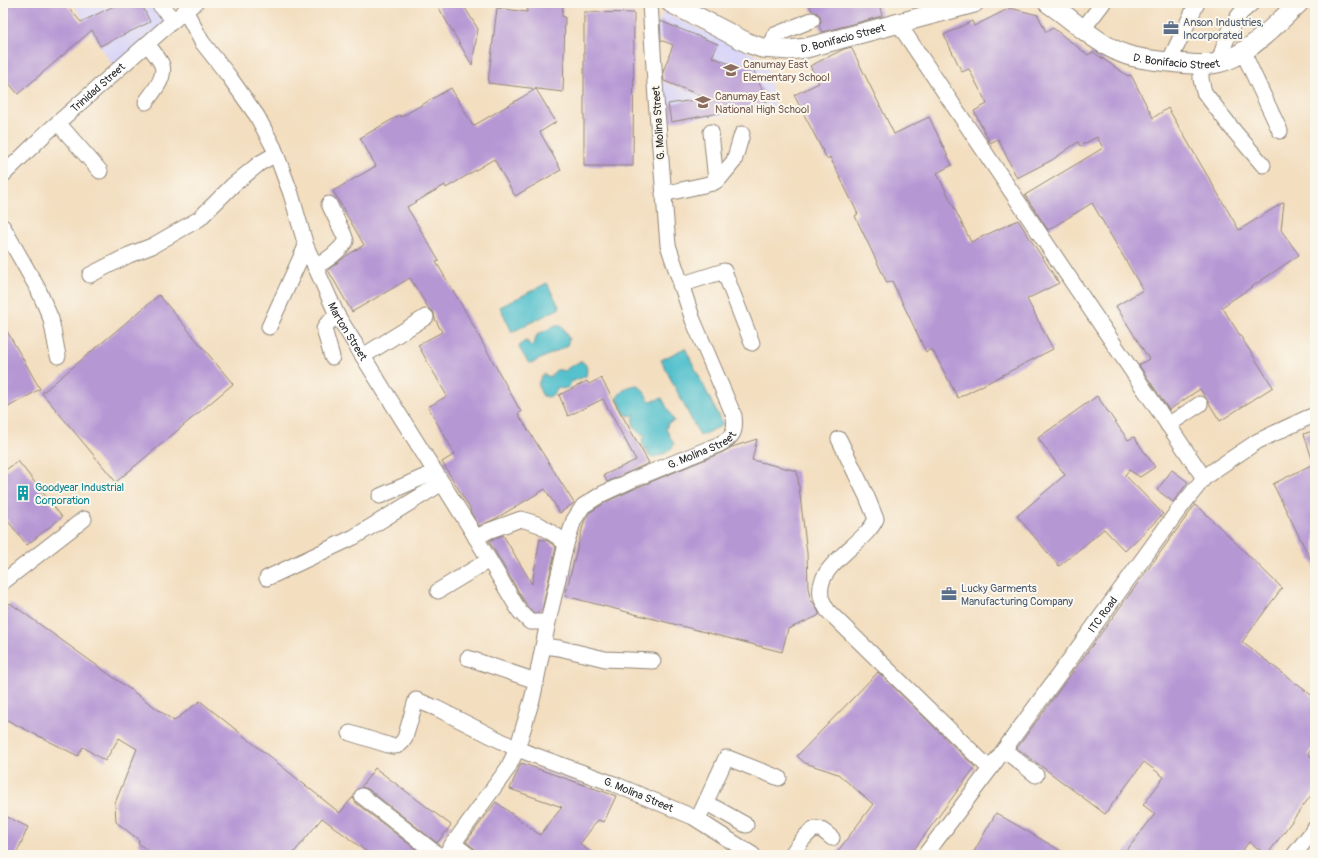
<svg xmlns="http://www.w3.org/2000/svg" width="1318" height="858" font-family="Pangolin,sans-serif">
<rect width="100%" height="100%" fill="#fbf7ec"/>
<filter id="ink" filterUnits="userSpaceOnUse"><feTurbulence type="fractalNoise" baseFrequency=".025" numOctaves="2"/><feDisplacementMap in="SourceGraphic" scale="8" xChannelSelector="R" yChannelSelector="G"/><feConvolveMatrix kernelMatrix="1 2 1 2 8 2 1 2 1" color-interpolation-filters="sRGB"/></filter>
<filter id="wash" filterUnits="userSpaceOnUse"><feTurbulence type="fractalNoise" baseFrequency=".012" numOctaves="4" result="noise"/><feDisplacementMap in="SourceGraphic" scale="16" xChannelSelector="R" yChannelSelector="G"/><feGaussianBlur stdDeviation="0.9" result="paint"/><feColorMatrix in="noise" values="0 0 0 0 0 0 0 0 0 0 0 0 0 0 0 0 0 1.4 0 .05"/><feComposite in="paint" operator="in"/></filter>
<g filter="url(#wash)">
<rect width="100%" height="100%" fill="#f3dec0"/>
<path fill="#d9d6f7" d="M73 3H158L173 18 113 66Z
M663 12 766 60 776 113H751L661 122 657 80 687 91 699 57 653 37Z"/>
<path fill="#55c1cd" stroke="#40767c" d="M547 283 560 308 512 332 500 307Z
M556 325H559L562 326 569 339 567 346 534 362 530 363 528 362 519 348 520 345 525 341 528 342 530 346 534 344 537 335Z
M685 348 723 425 700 436 661 360Z
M579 362H583C588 366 587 370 586 376L571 382C569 390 563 389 557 388L555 393 549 397 543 396C537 387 537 381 544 374L550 377C557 369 555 369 565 371L568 368Z
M637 385C644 388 645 396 650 401L656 400 662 398 674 421 668 423 666 429 674 444C670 453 659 457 650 457L642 443 643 438 646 435C635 433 630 424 635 414L629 416 625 414 617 398C622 390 628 386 637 385Z"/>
<g id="blocks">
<path fill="#b597d4" d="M3 3H65L81 22 120 3H141L150 22 100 46 92 30 18 94 3 76Z
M436 3H462L478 29 472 65Z
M528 3H563L562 16 565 17 563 92 488 83 497 8 527 12Z
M809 3H879L882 16 822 32 819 26 821 22 820 16 817 13 812 11Z
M1010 8 1038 15 1046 32 1053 28 1088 55 1093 52 1128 76 1131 75 1153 118 1168 108 1239 230 1284 202 1281 230 1299 255 1222 307 1273 387 1220 421 1200 389 1169 410 1139 365 1149 359 1116 306 1143 290 1092 203 1048 230 1025 195 1103 148 1097 137 1080 146 1078 142 1052 160 1017 178 998 139 990 143 974 111 987 104 969 69 962 72 944 35 972 21 974 26Z
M584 12 634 13 633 166H584Z
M660 21 718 44 712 57 730 64 726 75 751 64 767 101 752 107 671 122 668 104 707 98 664 81 663 72 673 45 661 40Z
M851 47 894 134 929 117 952 165 937 173 971 242 1018 220 1059 283 1027 299 1053 349 958 398 932 349 926 352 892 281 887 283 855 216 858 214 830 157 827 159 794 95 819 83 810 66 844 49Z
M451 88 473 126 536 89 556 122 540 132 561 170 515 196 494 159 446 188 445 185 407 207 439 261 436 262 465 311 521 412 518 414 574 503 560 513 545 489 495 519 479 526 470 511 471 510 442 462 455 454 428 407 447 396 418 345 442 332 435 319 434 313 429 309 410 278 352 312 328 270 346 256 364 245 333 191 376 166 360 138 400 115 401 117Z
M159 295 233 384 116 482 42 393Z
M3 324 40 389 3 410Z
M601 378 649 463 607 482 604 475 636 460 603 399 568 416 559 395 587 381 589 384Z
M1097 396 1128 440 1134 437 1155 467 1140 477 1129 470 1125 475 1163 514 1125 551 1104 529 1059 566 1017 516 1065 475 1038 438Z
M1315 430V462H1313L1304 434Z
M757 439 752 460 797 471 807 553 808 588 811 601 814 603 819 613 818 616 788 629 782 652 565 596 584 522 589 513 606 502 636 488 723 452 732 447Z
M18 461 62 517 27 545 3 515V472Z
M1315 463V568L1273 484Z
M1172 470 1188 482 1173 502 1157 490Z
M1195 505 1204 512 1282 588 1242 642 1315 698V744L1308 754 1315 760V790L1267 855 1249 842 1239 855H1123L1155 814 1143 805 1164 777 1144 762 1105 814 1017 748Z
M503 535 532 584 540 539 548 541 556 547 542 610 536 613H534L527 606 489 541Z
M10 603 174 721 200 701 340 813 351 799H352L353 797 356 803 423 855H371L322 818 292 855H153L138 843 139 840 116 822 115 803 137 749 119 738 105 761 83 747 78 756 3 718V614Z
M878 672 975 767 910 855H835L873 804 838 774 805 763 797 756Z
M521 763 616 796 604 822 598 820 580 844 594 855H477L474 848 466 842 496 802 540 835 562 807 510 789Z
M375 768 451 825 437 843 368 789 361 787Z
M996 813 1068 855H972Z
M3 815 28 827 16 855H3Z"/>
</g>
</g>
<g filter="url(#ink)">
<use href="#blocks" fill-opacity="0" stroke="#8f8476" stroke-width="1"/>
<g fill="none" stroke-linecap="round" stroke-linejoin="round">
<defs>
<g id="minor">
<path d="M158 3 174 20"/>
<path id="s1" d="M185 10 202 42 228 75 257 116 274 148 291 194 306 246 337 315 469 526 520 612 530 622H548"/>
<path d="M898 23 1204 478"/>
<path d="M1083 29 1103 3"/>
<path d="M776 50 773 41 775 35 812 20"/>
<path d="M1243 52 1280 131"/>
<path d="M1169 62 1197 3"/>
<path d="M1218 64C1224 47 1229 27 1240 14 1243 10 1248 7 1252 3"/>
<path d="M1201 66V79L1204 92 1234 131 1263 165"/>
<path d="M146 102C153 92 166 78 162 65 159 58 152 50 147 44"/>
<path d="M58 123 100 171"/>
<path d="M711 132 716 181"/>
<path id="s2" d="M3 175 45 134 174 20 195 3"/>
<path d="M663 194 713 183 720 178 734 161 742 134"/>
<path d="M3 227 38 289 51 319 58 356"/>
<path d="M315 267C328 260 338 253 346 241L344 235 329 204"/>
<path d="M90 275 129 255 152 246 199 219 233 185 260 163 276 154"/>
<path d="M680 285 724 271 752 343"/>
<path d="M269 327 306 246"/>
<path d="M363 356 426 317"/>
<path d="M332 357 324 329 326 325 337 315"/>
<path d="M1168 425 1200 404"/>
<path d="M839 439 867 497 876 519C864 546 811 566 822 600 824 604 826 608 828 611L990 769"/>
<path d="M380 496 435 472"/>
<path d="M476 538 488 531 521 519 540 525 558 537 566 544"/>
<path d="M267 578 354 537 442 483"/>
<path d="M3 582 84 519"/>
<path d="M438 591 489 560"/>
<path d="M543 646 559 648 605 659 653 661"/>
<path d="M468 658 536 681"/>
<path id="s3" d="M350 733 388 745C396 748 401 745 405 738L416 700 436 708 517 749 614 784 693 817 753 855"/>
<path d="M1004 750 1036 775"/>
<path d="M362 796 438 855"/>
<path d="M712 806 746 825"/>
<path d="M698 819 726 758H728L779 778"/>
<path d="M453 843 468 855"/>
<path id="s4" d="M445 855 508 768 517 749 533 696 548 622 566 544 574 520 583 506 602 494 632 480 720 444C733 437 736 432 734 416L693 320 668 245 656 99 650 3"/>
<path d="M791 855C796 849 810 826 819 829 823 830 828 835 832 838"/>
<path id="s5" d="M925 855 990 769 1177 512 1204 478 1213 471 1258 441 1305 419 1315 415"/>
<path d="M1294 855 1315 828"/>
</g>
<g id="major">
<path id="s6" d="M671 3 748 43 762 48 789 50 806 48 974 3"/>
<path id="s7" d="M1048 3C1074 20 1097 45 1127 55 1143 60 1161 61 1178 63 1198 65 1215 67 1234 57 1258 44 1278 22 1299 3"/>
</g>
</defs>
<use href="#minor" stroke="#8f8476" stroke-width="17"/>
<use href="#major" stroke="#8f8476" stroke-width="21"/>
<use href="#minor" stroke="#fff" stroke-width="15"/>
<use href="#major" stroke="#fff" stroke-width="19"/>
</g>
</g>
<defs>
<symbol id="office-bare" viewBox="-9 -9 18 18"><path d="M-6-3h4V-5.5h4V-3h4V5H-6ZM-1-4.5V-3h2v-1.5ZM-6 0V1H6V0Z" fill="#5c6f8a" stroke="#fbf7ec" stroke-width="2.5" paint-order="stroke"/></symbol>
<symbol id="school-bare" viewBox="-9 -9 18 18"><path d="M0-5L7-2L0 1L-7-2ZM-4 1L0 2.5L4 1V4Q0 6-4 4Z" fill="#8d6e63" stroke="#fbf7ec" stroke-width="2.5" paint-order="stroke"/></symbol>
<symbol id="building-bare" viewBox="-9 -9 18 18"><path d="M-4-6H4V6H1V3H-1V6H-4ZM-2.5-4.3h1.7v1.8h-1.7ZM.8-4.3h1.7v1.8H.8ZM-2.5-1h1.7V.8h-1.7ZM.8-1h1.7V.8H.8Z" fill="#0f9aa8" stroke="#fbf7ec" stroke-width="2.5" paint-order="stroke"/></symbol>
</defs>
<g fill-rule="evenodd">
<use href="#office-bare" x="1160" y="17" width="22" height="22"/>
<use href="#school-bare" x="720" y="59" width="22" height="22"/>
<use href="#school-bare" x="692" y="91" width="22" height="22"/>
<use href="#building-bare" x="12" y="482" width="22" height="22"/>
<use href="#office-bare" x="938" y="583" width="22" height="22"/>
</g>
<g text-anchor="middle" stroke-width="4" stroke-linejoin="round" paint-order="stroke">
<g font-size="11" fill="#4e5e75" stroke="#fbf7ec" text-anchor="start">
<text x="1183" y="26">Anson Industries,<tspan x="1183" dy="13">Incorporated</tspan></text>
<text x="961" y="592">Lucky Garments<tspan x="961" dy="13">Manufacturing Company</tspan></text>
</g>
<g font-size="11" fill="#2b2b2b" stroke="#fbf7ec">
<text dy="4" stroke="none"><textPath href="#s6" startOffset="184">D. Bonifacio Street</textPath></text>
<text dy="4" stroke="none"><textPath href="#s7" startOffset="145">D. Bonifacio Street</textPath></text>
<text dy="4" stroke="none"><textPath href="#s2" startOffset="129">Trinidad Street</textPath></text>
<text transform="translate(658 123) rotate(-94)" y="4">G. Molina Street</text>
<text dy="4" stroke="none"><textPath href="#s1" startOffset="363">Marton Street</textPath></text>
<text dy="4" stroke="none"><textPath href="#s4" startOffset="513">G. Molina Street</textPath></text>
<text dy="4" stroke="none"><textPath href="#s5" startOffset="299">ITC Road</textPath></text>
<text dy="4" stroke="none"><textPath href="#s3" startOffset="342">G. Molina Street</textPath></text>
</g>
<g font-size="11" fill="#785e54" stroke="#fbf7ec" text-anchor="start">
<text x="743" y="68">Canumay East<tspan x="743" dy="13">Elementary School</tspan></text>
<text x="715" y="100">Canumay East<tspan x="715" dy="13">National High School</tspan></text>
</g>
<g font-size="11" fill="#0d838f" stroke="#fbf7ec" text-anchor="start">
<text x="35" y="491">Goodyear Industrial<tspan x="35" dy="13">Corporation</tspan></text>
</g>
</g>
<rect width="1318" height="858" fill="none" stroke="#fbf7ec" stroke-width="16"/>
</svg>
